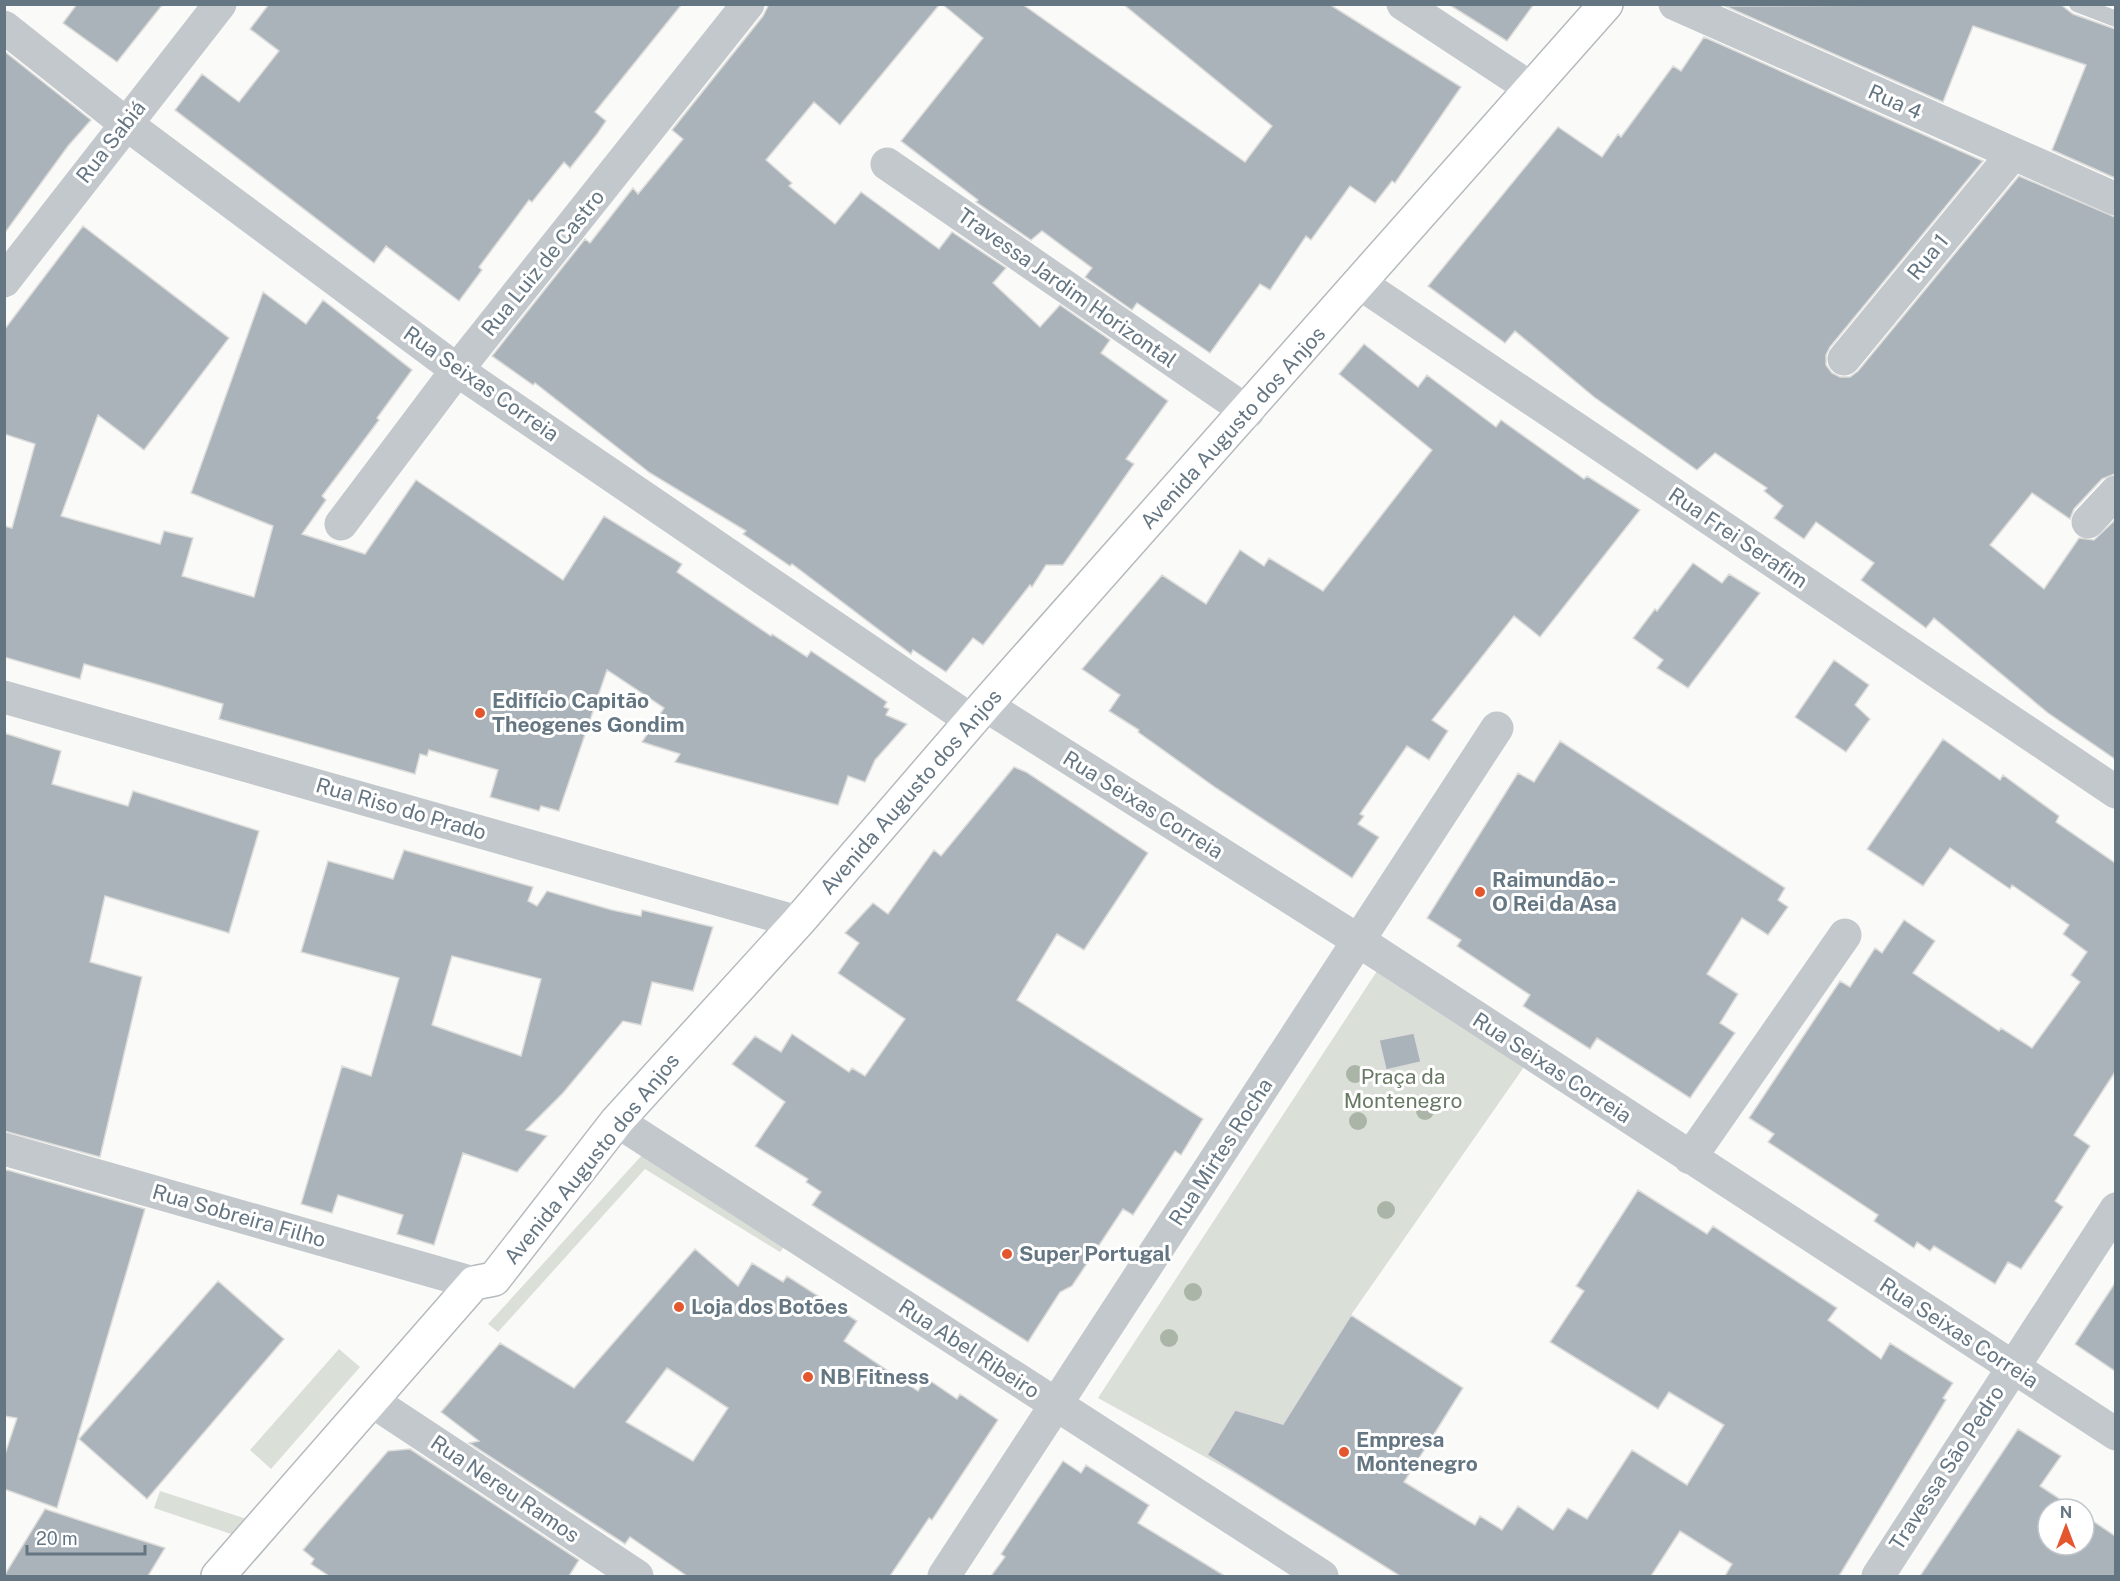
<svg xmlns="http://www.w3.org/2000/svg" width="2120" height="1581" font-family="'Public Sans',sans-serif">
<rect width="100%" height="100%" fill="#fafaf8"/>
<path fill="#dadfd7" d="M1379 968 1526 1064 1351 1315 1291 1410 1288 1425 1283 1424 1247 1480 1098 1398Z
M644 1153 787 1243 780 1252 645 1169 498 1332 488 1324Z
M339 1349 360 1367 271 1469 250 1450Z
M160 1491 250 1520 237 1536 154 1508Z"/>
<path fill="#aab3b9" stroke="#dcdcda" stroke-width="1.5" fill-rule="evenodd" d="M77 4H163L117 62 63 23Z
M269 4H682L595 112 606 121 597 134 570 168 564 162 532 202 529 200 479 267 482 270 459 301 386 246 374 263 175 110 202 74 239 102 279 51 250 29Z
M769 4H940L840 125 814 102 766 160 792 183 789 186 835 224 861 192 939 249 952 232 1006 268 993 283 1040 327 1060 305 1110 340 1101 353 1168 401 1126 459 1134 464 1063 565H1046L1032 587 1030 585 983 645 973 638 946 672 913 650 911 654 792 564 790 566 743 534 746 531 650 473 535 383 533 385 492 356 585 239 590 243 633 188 638 194 683 139 672 130 763 16Z
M942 4H1022L1245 162 1272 126 1123 4H1329L1461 87 1395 183 1392 181 1375 203 1350 186 1311 240 1306 236 1270 290 1260 284 1210 353 1137 303 1132 310 1085 277 1092 268 1042 231 1031 240 976 202 978 200 901 141 983 38Z
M1448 4H1534L1507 41Z
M2060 4 2073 14 2115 29V178L2052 150 2086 65 1973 26 1943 102 1725 6Z
M1704 37 1983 161 1830 347 1826 355V365L1832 373 1840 377H1850L1858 371 2019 176 2115 217V474L2102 479 2074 509 2070 519 2032 493 1990 545 2044 589 2079 538 2094 540 2115 520V759L2048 713 1934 618 1926 628 1861 580 1874 563 1816 522 1804 539 1774 518 1783 506 1764 491 1767 488 1715 453 1697 470 1594 397 1515 331 1505 343 1428 286 1558 127 1602 157 1618 134 1621 137 1673 66 1681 71Z
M4 51 91 120 68 146 4 234Z
M83 226 229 338 144 450 98 415 61 516 160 544 164 531 193 538 182 576 254 597 273 526 191 493 263 292 306 324 323 300 412 370 377 418 379 420 322 496 326 500 302 534 365 554 416 480 563 580 604 516 682 564 677 572 771 636 772 634 807 657 811 651 887 702 884 707 889 709 886 715 907 724 875 760 865 782 848 776 838 805 675 762 680 754 642 742 664 708 607 670 559 811 541 806 539 811 490 797 498 770 429 750 427 756 420 754 415 774 219 719 223 704 152 683 84 664 80 679 4 657V526L12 528 35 444 4 434V330Z
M1364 344 1418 387 1427 375 1496 427 1501 420 1584 479 1587 476 1640 510 1540 637 1514 616 1432 720 1448 731 1429 760 1407 746 1360 814 1364 816 1358 824 1379 837 1352 878 1216 788 1138 732 1139 730 1109 711 1120 695 1082 669 1162 575 1206 604 1240 550 1264 566 1269 558 1323 591 1432 450 1339 374Z
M1693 563 1722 583 1729 574 1760 593 1688 688 1657 668 1663 660 1633 638 1655 609 1657 611Z
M1834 660 1869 685 1855 705 1870 719 1846 752 1795 717Z
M4 733 61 751 52 784 128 806 133 791 259 831 229 933 105 896 90 962 142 977 100 1157 4 1131Z
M1943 739 2000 780 2003 775 2059 816 2056 822 2115 863V1072L2074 1135 2090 1146 2055 1201 2063 1207 2021 1269 2008 1262 1995 1284 1934 1246 1930 1251 1917 1242 1914 1248 1874 1221 1878 1215 1768 1142 1774 1134 1749 1118 1840 981 1850 987 1875 948 1882 953 1904 920 1935 941 1913 973 1999 1031 2001 1028 2032 1048 2080 982 2071 975 2087 952 2063 934 2069 925 2012 885 2010 889 1950 848 1923 886 1867 849Z
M1560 741 1785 888 1778 900 1788 907 1768 935 1742 918 1707 974 1738 994 1720 1023 1735 1033 1690 1098 1597 1038 1590 1049 1523 1006 1530 995 1457 946 1461 940 1427 918 1518 773 1534 782Z
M1014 767 1026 772 1148 853 1084 950 1057 934 1017 1000 1203 1119 1181 1155 1175 1151 1133 1215 1123 1209 1072 1286 1060 1292 1028 1342 812 1205 821 1192 806 1182 808 1179 755 1146 785 1102 732 1064 755 1036 781 1052 792 1034 849 1072 852 1068 865 1076 905 1019 838 973 859 943 845 933 873 903 888 914 934 850 941 856Z
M404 850 533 887 528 901 537 906 547 891 612 910 641 916 642 910 713 927 693 991 652 982 641 1025 623 1021 563 1093 526 1130 547 1136 517 1172 463 1153 434 1245 397 1234 403 1215 338 1195 332 1213 301 1204 342 1066 371 1076 399 978 301 952 328 861 393 879ZM452 956 541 979 521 1056 432 1025Z
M1414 1033 1421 1062 1386 1070 1379 1040Z
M4 1169 145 1209 57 1508 4 1489V1457L17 1418 4 1416Z
M1638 1190 1707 1234 1713 1226 1837 1308 1828 1320 1881 1359 1890 1343 1953 1383 1943 1398 1946 1400 1839 1576H1725L1732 1564 1680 1531 1651 1576H1400L1207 1455 1235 1410 1283 1424 1351 1315 1463 1388 1404 1482 1475 1525 1480 1516 1502 1530 1518 1506 1553 1530 1568 1508 1587 1519 1632 1450 1687 1485 1724 1425 1669 1392 1658 1409 1550 1342 1584 1291 1576 1286Z
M695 1249 738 1286 752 1263 783 1282 787 1276 857 1321 844 1341 918 1391 926 1378 957 1399 960 1394 998 1420 932 1520 929 1518 890 1576H687L630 1537 625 1544 469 1443 479 1441 441 1412 500 1343 574 1388ZM667 1368 728 1408 693 1461 626 1422Z
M218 1281 284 1339 147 1499 79 1439Z
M2115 1283V1371L2075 1344Z
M2018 1429 2061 1456 2040 1486 2075 1509H2048V1545H2084V1515L2115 1536V1576H1920Z
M410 1449 579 1560 569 1576H329L311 1564 314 1559 303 1550 318 1532 388 1451Z
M1063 1461 1081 1473 1086 1465 1149 1505 1138 1523 1225 1576H991L1005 1557 1001 1554Z
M45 1509 97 1526 165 1548 148 1576H4Z"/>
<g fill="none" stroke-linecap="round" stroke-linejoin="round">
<defs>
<path id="primary" d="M218 1576 474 1283 494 1279 617 1121 798 922 985 705 1606 4"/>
</defs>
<use href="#primary" stroke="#b5babe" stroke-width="36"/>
<path stroke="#c3c8cc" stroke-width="16" d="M2077 4 2116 19"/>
<path stroke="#c3c8cc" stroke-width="33" d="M1403 4 1532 89
M1675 4 2116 199
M4 27 125 123 457 370 972 721
M887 164 1248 412
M4 281 220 4
M1361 284 2116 792
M1844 359 2012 155
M2088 522 2116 492
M341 524 457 370 748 4
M4 697 798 922
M985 705 1359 941 2116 1434
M617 1121 1322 1576
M4 1149 474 1283
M1690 1158 1845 935
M372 1401 637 1576
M944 1576 1497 728
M1878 1576 2116 1209"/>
<use href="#primary" stroke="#fff" stroke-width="33"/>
</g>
<g fill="#aab4a7">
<circle cx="1355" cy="1074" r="9"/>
<circle cx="1425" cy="1111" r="9"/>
<circle cx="1358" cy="1121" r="9"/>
<circle cx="1386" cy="1210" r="9"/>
<circle cx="1193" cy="1292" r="9"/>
<circle cx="1169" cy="1338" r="9"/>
</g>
<g fill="#e4572e" stroke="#fff" stroke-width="2">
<circle cx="480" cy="713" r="6"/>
<circle cx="1480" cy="892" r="6"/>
<circle cx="1007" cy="1254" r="6"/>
<circle cx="679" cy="1307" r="6"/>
<circle cx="808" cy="1377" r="6"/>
<circle cx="1344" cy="1452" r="6"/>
</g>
<g text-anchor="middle" stroke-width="6" stroke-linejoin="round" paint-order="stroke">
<g font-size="21" fill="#657683" stroke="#fff">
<text transform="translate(1895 102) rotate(24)" y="7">Rua 4</text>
<text transform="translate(111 142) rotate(-52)" y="7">Rua Sabiá</text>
<text transform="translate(1928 257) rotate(-51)" y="7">Rua 1</text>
<text transform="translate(543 263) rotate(-51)" y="7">Rua Luiz de Castro</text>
<text transform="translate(1067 288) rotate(35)" y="7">Travessa Jardim Horizontal</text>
<text transform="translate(481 384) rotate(35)" y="7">Rua Seixas Correia</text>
<text transform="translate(1233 428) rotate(-48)" y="7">Avenida Augusto dos Anjos</text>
<text transform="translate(1738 538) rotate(34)" y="7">Rua Frei Serafim</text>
<text transform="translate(911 792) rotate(-49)" y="7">Avenida Augusto dos Anjos</text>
<text transform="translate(1143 805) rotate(32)" y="7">Rua Seixas Correia</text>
<text transform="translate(401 809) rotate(16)" y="7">Rua Riso do Prado</text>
<text transform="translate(1552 1068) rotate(33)" y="7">Rua Seixas Correia</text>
<text transform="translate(1221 1152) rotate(-57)" y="7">Rua Mirtes Rocha</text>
<text transform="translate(592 1159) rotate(-51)" y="7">Avenida Augusto dos Anjos</text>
<text transform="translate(239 1216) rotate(16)" y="7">Rua Sobreira Filho</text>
<text transform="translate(1959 1333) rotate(33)" y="7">Rua Seixas Correia</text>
<text transform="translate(969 1349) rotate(33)" y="7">Rua Abel Ribeiro</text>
<text transform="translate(1947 1468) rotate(-57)" y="7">Travessa São Pedro</text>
<text transform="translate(505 1489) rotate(34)" y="7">Rua Nereu Ramos</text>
</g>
<g font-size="21" font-weight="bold" fill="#657683" stroke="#fff" text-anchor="start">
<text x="492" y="708">Edifício Capitão<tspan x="492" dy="24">Theogenes Gondim</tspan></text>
<text x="1492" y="887">Raimundão -<tspan x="1492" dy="24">O Rei da Asa</tspan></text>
<text x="1019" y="1261">Super Portugal</text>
<text x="691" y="1314">Loja dos Botões</text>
<text x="820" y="1384">NB Fitness</text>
<text x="1356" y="1447">Empresa<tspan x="1356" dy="24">Montenegro</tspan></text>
</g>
<g font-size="21" fill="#687a64" stroke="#fff">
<text x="1403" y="1084">Praça da<tspan x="1403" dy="24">Montenegro</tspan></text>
</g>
</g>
<rect width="2120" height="1581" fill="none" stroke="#657683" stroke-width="12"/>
<g transform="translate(2066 1527)"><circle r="28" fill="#ffffff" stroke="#c1c8cd" stroke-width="1.5"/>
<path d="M0-4.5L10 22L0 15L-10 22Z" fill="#e4572e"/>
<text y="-9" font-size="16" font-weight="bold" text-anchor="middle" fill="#657683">N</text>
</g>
<path d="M27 1545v9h118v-9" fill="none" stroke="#657683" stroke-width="3"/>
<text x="36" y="1545" font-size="18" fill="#657683" stroke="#ffffff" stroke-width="4.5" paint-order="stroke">20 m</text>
</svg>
